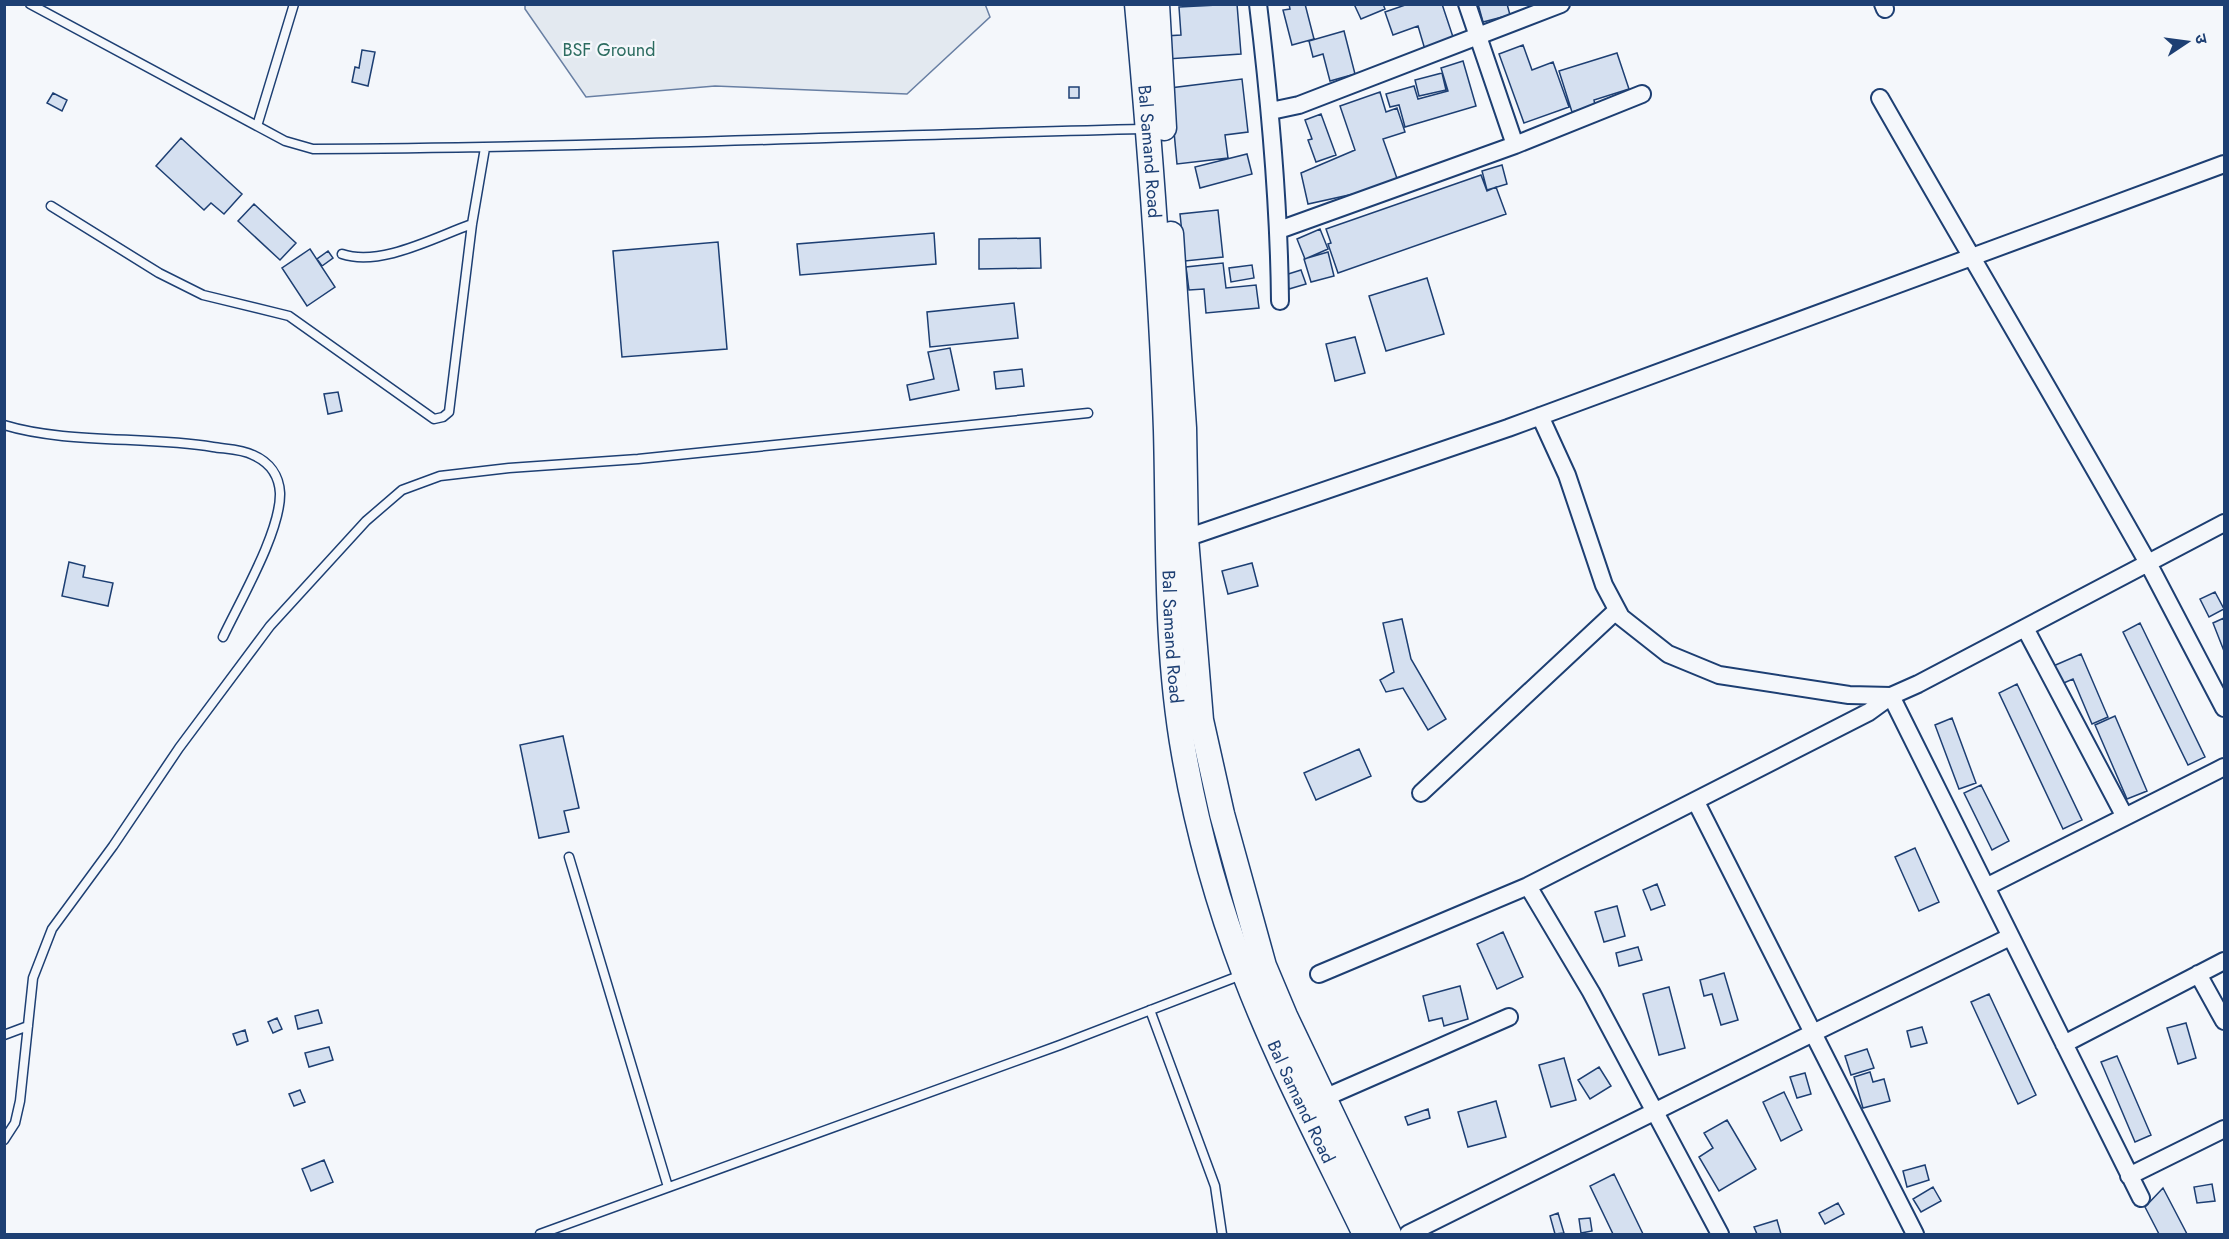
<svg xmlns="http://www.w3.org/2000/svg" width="2229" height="1239" font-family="Jost,'Noto Sans Devanagari',sans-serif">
<rect width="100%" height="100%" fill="#f4f7fb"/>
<path fill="#e3e9f0" stroke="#687fa3" stroke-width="1.5" d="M525 5 985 4 990 17 907 94 715 86 586 97 525 9Z"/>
<path fill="#d5e0f0" stroke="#1d3f73" stroke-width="1.5" d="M1237 4 1241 54 1167 59 1165 36 1181 35 1179 7Z
M1289 4H1305L1314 39 1292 45 1283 10 1290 9Z
M1354 4H1383L1385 9 1361 19Z
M1408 4H1442L1455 43 1426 53 1418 26 1393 35 1385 12Z
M1478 4H1507L1510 15 1483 22Z
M1344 31 1355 74 1330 81 1323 54 1313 57 1309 41Z
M1523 45 1532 70 1553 62 1569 107 1524 123 1499 54Z
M362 50 375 52 368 86 352 82 355 67 359 68Z
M1617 53 1629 89 1594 100 1595 105 1572 112 1559 71Z
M1463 61 1476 106 1405 127 1399 105 1390 107 1386 94 1414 86 1418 99 1448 91 1441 68Z
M1442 73 1446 90 1419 96 1415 80Z
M1242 79 1248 132 1225 135 1228 158 1177 164 1170 88Z
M1069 87H1079V98H1069Z
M1380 92 1386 112 1397 108 1405 132 1383 139 1399 184 1308 204 1301 173 1355 150 1340 106Z
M53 93 67 100 62 111 47 103Z
M1321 114 1336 155 1316 162 1308 140 1312 139 1305 120Z
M181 138 242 194 224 214 211 203 204 210 156 166Z
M1247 154 1252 174 1200 188 1195 167Z
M1502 165 1507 184 1487 190 1482 171Z
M1481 175 1487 191 1496 187 1506 214 1338 273 1328 244 1331 243 1326 229Z
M254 204 296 243 280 260 238 221Z
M1218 210 1223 257 1185 261 1180 214Z
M1320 229 1328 249 1305 259 1297 239Z
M934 233 936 264 800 275 797 244Z
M1040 238 1041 268 979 269V239Z
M718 242 727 349 622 357 613 251Z
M310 249 335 287 307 306 282 268Z
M328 251 333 258 322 266 317 259Z
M1328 252 1334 276 1311 282 1304 259Z
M1223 263 1226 288 1256 285 1259 308 1206 313 1204 289 1189 290 1186 267Z
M1252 265 1254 278 1231 282 1229 268Z
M1301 270 1306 284 1289 289 1285 275Z
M1427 278 1444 334 1386 351 1369 296Z
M1014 303 1018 338 930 347 927 312Z
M1355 337 1365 373 1335 381 1326 344Z
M950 348 959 390 910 400 907 385 934 379 928 352Z
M1022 369 1024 386 996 389 994 372Z
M338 392 342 411 328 414 324 394Z
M69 562 85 566 83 577 113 583 108 606 62 596Z
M1252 563 1258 586 1228 594 1222 571Z
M2215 592 2224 609 2209 617 2200 599Z
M2224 618V651L2213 623Z
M1402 619 1411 659 1446 719 1428 730 1403 688 1386 692 1380 680 1394 672 1383 623Z
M2140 623 2205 757 2188 765 2123 632Z
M2081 654 2108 717 2092 724 2073 679 2059 685 2051 667Z
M2017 684 2082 820 2063 829 1999 693Z
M2115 716 2147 791 2127 799 2095 725Z
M1952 718 1976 783 1959 789 1935 725Z
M563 736 579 808 564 811 569 832 539 838 520 745Z
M1359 749 1371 776 1316 800 1304 773Z
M1981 785 2009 841 1992 850 1964 793Z
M1915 848 1939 902 1919 911 1895 857Z
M1657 884 1665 905 1651 910 1643 890Z
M1617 906 1625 936 1604 942 1595 912Z
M1503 932 1523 977 1497 989 1477 944Z
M1638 947 1642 960 1619 966 1616 953Z
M1724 973 1738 1020 1721 1025 1712 994 1704 996 1700 980Z
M1460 986 1468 1019 1444 1026 1442 1018 1429 1021 1423 996Z
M1669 987 1685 1048 1659 1055 1643 994Z
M1989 994 2036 1095 2018 1104 1971 1002Z
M318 1010 322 1023 298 1029 295 1016Z
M277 1018 282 1029 273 1033 268 1022Z
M2186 1023 2196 1058 2178 1064 2167 1028Z
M1922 1027 1927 1043 1911 1047 1907 1031Z
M245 1030 248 1041 237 1045 233 1034Z
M329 1047 333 1060 309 1067 305 1053Z
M1867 1049 1874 1068 1851 1075 1845 1056Z
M2117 1056 2151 1135 2135 1142 2101 1062Z
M1564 1058 1576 1100 1551 1107 1539 1065Z
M1599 1067 1611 1086 1590 1099 1578 1080Z
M1870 1072 1873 1082 1884 1079 1890 1101 1863 1108 1854 1077Z
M1805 1073 1811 1094 1797 1098 1790 1077Z
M300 1090 305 1102 294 1106 289 1094Z
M1784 1092 1802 1130 1781 1141 1763 1102Z
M1496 1101 1506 1137 1468 1147 1458 1112Z
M1428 1109 1430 1118 1408 1125 1405 1117Z
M1727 1120 1756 1169 1719 1191 1699 1157 1713 1148 1704 1133Z
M324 1160 333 1182 311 1191 302 1169Z
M1925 1165 1929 1180 1907 1187 1903 1171Z
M1614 1174 1643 1234H1613L1590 1186Z
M2212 1184 2215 1201 2197 1203 2194 1187Z
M1933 1187 1941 1201 1921 1212 1913 1199Z
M2163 1188 2187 1234H2159L2145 1207Z
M1838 1203 1844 1214 1825 1224 1819 1213Z
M1558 1213 1564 1233 1555 1234 1550 1216Z
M1590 1218 1592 1231 1581 1233 1579 1219Z
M1777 1220 1781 1234H1757L1754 1227Z"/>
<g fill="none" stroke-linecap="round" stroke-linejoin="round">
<defs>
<path id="lane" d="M30 4 285 141 313 149C591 148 868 135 1145 129
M257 126 294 4
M51 206 159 273 203 295 289 316 434 419 443 417 449 412 472 224 485 148
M342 254C381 267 435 237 472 224
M4 425C66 444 147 436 213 447 225 449 242 449 253 455 269 462 279 475 280 493 281 531 240 601 223 637
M569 857 668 1187
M1150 1010 1215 1186 1222 1234
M4 1035 28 1026
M4 1140 15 1123 20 1101 33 978 52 929 113 846 179 748 270 626 366 521 402 490 440 476 509 468 638 459 1088 413
M540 1234 1060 1045 1244 974"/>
<path id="street" d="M1258 4C1270 103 1279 201 1280 301
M1467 4 1515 145
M1883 4 1885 9
M1880 98C1969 254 2060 407 2148 563L2224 523
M1271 111 1299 105 1561 4
M1279 230 1515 145 1642 94
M1540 416 1567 475 1604 585 1621 617 1668 654 1719 675 1849 695 1891 696 1918 684 2148 563 2224 708
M1186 538 1508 428 2224 164
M2025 628 2125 817
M1421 793 1617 610
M1528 886 1591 992 1720 1234
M1986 887 2224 767
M1319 974 1528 886 1869 712 1891 696 2141 1198
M2198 974 2224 1021
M2064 1044 2224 961
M1324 1098 1509 1017
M2129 1176 2224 1129
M1408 1234 1813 1033 1696 802
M1915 1234 1813 1033 2010 937"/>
<g id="secondary">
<path id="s1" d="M1137 4C1150 146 1161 288 1166 430 1169 539 1165 646 1184 754 1197 828 1218 904 1245 975 1279 1064 1324 1149 1365 1234"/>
<path d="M1157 4 1164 128"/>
<path d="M1171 234 1184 428 1186 538 1201 720 1222 814 1264 966 1285 1016 1389 1234"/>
</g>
</defs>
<use href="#lane" stroke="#1d3f73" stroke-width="11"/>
<use href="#street" stroke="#1d3f73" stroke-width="20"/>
<use href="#secondary" stroke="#1d3f73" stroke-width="27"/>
<use href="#lane" stroke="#f4f7fb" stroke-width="8"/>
<use href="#street" stroke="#f4f7fb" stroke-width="16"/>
<use href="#secondary" stroke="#f4f7fb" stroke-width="24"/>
</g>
<g text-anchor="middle" stroke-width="4.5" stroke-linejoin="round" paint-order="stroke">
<g font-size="18" fill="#2c6c60" stroke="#f4f7fb">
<text x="609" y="56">BSF Ground</text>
</g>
<g font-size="18" fill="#1d3f73" stroke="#f4f7fb">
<text dy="6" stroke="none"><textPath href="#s1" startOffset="148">Bal Samand Road</textPath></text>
<text dy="6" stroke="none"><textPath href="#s1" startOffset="634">Bal Samand Road</textPath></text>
<text dy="6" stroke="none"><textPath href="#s1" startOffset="1120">Bal Samand Road</textPath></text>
</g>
</g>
<rect width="2229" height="1239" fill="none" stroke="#1d3f73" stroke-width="12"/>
<g transform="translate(2187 42) rotate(77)" stroke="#f4f7fb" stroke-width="4.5" paint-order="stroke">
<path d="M0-4.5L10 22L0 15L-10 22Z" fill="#1d3f73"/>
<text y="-9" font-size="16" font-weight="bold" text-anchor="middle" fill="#1d3f73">उ</text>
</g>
</svg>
